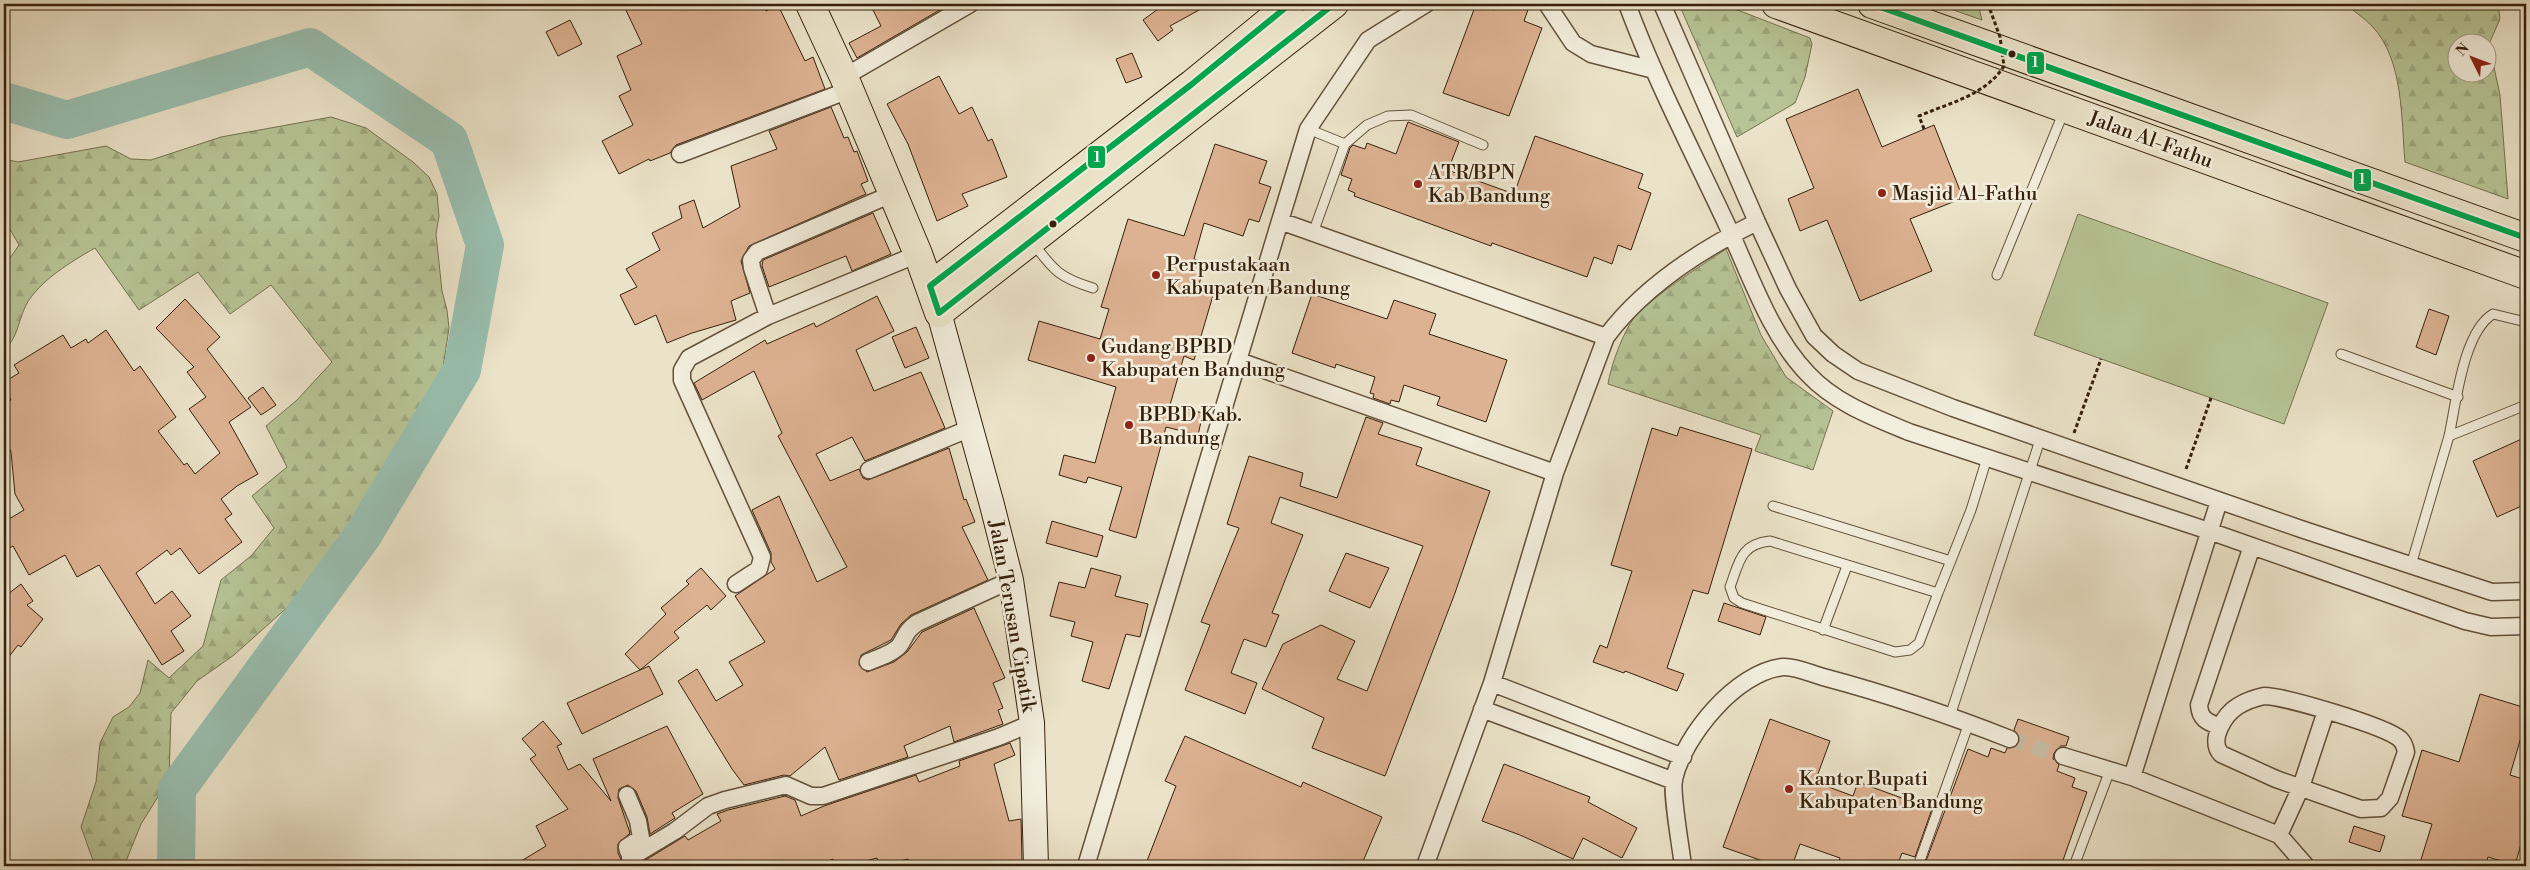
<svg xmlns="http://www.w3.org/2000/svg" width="2530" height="870" font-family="'Libre Bodoni',serif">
<defs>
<pattern id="forest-firs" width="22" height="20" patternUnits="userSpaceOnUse" patternTransform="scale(1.25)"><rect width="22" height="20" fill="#b7c496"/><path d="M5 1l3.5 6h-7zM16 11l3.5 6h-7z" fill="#9ea880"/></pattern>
<pattern id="park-crowns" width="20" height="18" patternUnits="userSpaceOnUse" patternTransform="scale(1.25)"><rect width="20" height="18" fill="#b7c496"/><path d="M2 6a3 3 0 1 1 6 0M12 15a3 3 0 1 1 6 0" fill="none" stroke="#9ea880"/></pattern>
</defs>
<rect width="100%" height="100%" fill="#ebe3c9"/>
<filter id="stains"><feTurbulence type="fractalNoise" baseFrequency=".004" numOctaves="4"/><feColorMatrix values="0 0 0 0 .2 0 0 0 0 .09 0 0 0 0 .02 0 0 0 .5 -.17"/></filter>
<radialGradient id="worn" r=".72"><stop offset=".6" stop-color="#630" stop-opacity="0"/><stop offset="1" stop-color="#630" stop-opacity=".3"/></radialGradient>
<path fill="url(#forest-firs)" stroke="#767250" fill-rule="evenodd" d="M1679 4H1722L1810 38 1812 44 1805 77 1795 103 1737 137Z
M2345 4H2498L2500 19 2489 44 2500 95 2508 199 2405 162C2401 119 2404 60 2372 26 2364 18 2354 11 2345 4ZM2458 42H2488V72H2458Z
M331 117 366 128 413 162 429 177 437 194 439 216 436 234 442 291 447 310 449 328 443 368 432 405 414 439 398 463 391 483 344 547 290 605 234 655 197 681 171 713 169 779 141 824 124 866H95L81 827 96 782 100 743 113 717 129 707 140 693 148 660 169 678 203 646 221 580 251 556 274 528 252 496 287 467 266 426 297 400 332 362 271 285 230 314 198 272 139 310 95 248C72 261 39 281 26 305 18 321 18 338 4 350V267L19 245 4 219V159L18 162 106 146 131 159 151 160 221 137Z
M1726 249 1761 335 1786 377 1833 411 1813 470 1755 451 1761 435 1608 384C1611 365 1621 339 1631 322 1644 301 1704 264 1726 249Z"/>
<path fill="url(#park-crowns)" stroke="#767250" d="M1936 4H1978L1982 20Z"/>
<path fill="#b7c496" stroke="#767250" d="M2078 214 2328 303 2284 424 2034 335Z"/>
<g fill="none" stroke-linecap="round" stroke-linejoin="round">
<path stroke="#99bfb0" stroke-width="38" d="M4 101 67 120 310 47 449 140 485 245 462 370 363 535 177 789 176 866"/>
</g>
<path fill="#ddb292" stroke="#36200b" d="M623 4H763L766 11 778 5 805 61 813 57 825 89 676 145 670 153 650 161 649 159 619 174 602 141 633 125 619 96 631 90 617 56 642 44Z
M870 4H950L857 58 849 43 881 26Z
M1165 4H1210L1170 26 1173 30 1158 41 1143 20Z
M1476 4 1494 10 1496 4H1530L1524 21 1542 28 1509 116 1443 93Z
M570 20 582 44 558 56 546 32Z
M1132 53 1142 77 1126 83 1116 59Z
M939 76 959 114 972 107 988 141 992 139 1007 177 962 194 968 206 937 221 908 144 887 104Z
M1858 89 1882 147 1934 125 1963 198 1910 219 1932 271 1860 301 1827 220 1800 231 1788 199 1814 188 1786 119Z
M831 107 844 138 848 137 854 152 857 151 868 181 861 184 866 194 749 246 741 261 750 293 731 301 736 320 692 333 667 343 656 315 635 325 620 295 637 287 626 269 660 250 652 233 682 218 679 206 694 200 703 228 740 207 731 166 777 149 769 131Z
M1408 122 1459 142 1448 170 1514 194 1535 136 1643 174 1638 188 1651 193 1631 250 1618 245 1612 264 1594 257 1587 277 1492 243 1491 246 1354 196 1355 193 1348 190 1352 179 1341 175 1350 148 1353 145 1365 149 1367 143 1396 154Z
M1215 144 1267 161 1259 183 1271 187 1259 222 1249 219 1243 236 1204 223 1194 259 1205 263 1198 288 1214 292 1194 360 1184 356 1170 405 1203 413 1198 435 1166 427 1136 538 1109 530 1122 487 1088 477 1086 483 1059 475 1064 455 1095 463 1116 387 1028 360 1039 321 1100 339 1109 309 1101 307 1128 219 1184 236Z
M873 213 891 254 852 271 846 256 769 287 762 266 763 260Z
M1312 294 1387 319 1394 300 1436 314 1429 334 1507 360 1486 422 1437 405 1440 397 1404 385 1399 402 1391 400 1390 404 1373 398 1374 394 1370 393 1375 377 1336 364 1335 368 1292 353Z
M877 296 894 331 856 350 874 391 921 372 945 428 865 461 852 437 816 454 830 481 859 469 863 478 868 480 949 448 964 500 966 499 975 522 962 527 988 580 911 615 901 624 891 640 861 655 859 665 867 672 894 662 907 652 922 632 974 608 1005 678 993 683 1003 708 998 710 1003 724 954 742 950 726 904 746 908 757 839 780 825 747 790 776 784 775 744 785 732 769 678 681 697 669 716 701 743 685 729 662 765 642 735 596 775 569 771 562V553L752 510 779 496 817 582 847 567 778 436 782 433 754 371 702 400 694 383 765 340 767 344 814 323 816 327Z
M185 299 220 337 207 349 251 407 229 422 258 474 237 486 221 499 232 514 225 519 242 542 199 574 180 548 171 555 167 550 136 573 155 604 172 591 191 616 171 631 184 651 162 665 99 565 77 577 65 555 29 575 13 546 4 551V522L24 510 15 494 11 452 4 434V404L11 400 4 387V382L19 373 14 365 63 335 71 348 86 339 88 343 106 330 134 371 140 366 176 417 158 431 184 465 187 463 195 474 220 453 189 409 206 397 187 372 194 367 156 328Z
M2429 309 2449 316 2436 355 2416 347Z
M916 327 929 358 905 368 892 337Z
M263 387 276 405 261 415 248 398Z
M1366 417 1383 423 1378 434 1422 448 1416 465 1490 491 1455 593 1385 776 1312 748 1324 718 1262 689 1283 644 1321 625 1355 641 1337 679 1367 691 1423 546 1280 497 1271 523 1303 535 1272 613 1279 615 1266 647 1244 639 1231 673 1257 683 1245 714 1185 690 1210 625 1201 622 1239 528 1227 524 1249 456 1303 473 1300 486 1337 498Z
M1680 427 1752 449 1708 594 1693 590 1667 668 1684 674 1677 691 1625 671 1624 673 1593 662 1600 645 1607 648 1632 571 1611 565 1652 428 1677 436Z
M2526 437V504L2497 517 2473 461Z
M1052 521 1103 536 1097 557 1046 543Z
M1346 553 1389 568 1370 608 1329 591Z
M701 568 726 596 711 610 707 605 674 632 679 638 640 670 649 666 663 694 582 734 567 703 640 670 625 654 666 614 661 608 689 584 686 581Z
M1091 568 1121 576 1115 596 1148 604 1140 637 1126 634 1109 689 1082 681 1093 642 1071 636 1075 622 1050 616 1059 582 1085 588Z
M21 584 33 601 27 605 43 619 21 647 18 645 4 663V597Z
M1724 603 1766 617 1760 635 1718 621Z
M2480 694 2526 708V720L2510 775 2526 780V827L2515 865 2488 857 2485 866H2419L2432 824 2402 816 2422 750 2459 762Z
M1770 719 1830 741 1815 782 1853 796 1858 782 1932 809 1915 857 1902 853 1897 866H1837L1840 858 1800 844 1792 866H1777L1723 847Z
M2018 719 2069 737 2066 746H2060L2054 753 2053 759 2059 765 2057 771 2075 778 2072 787 2087 792 2061 866H1940L1926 861 1968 749 1988 757 1991 748 2005 753 2007 748 2016 747 2020 738 2014 730Z
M543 721 562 744 557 746 568 770 580 764 611 801 593 759 667 726 703 794 672 813 675 818 650 834 647 817 636 791 628 785 619 789 618 798 630 833 618 844V853L624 866H513L546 846 536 826 568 809 530 759 536 755 522 739Z
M1185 736 1301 787 1303 782 1382 817 1361 866H1145L1176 786 1165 781Z
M1010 743 1015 755 994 764 1009 821 1021 819 1022 861 989 866H910L908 859 880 866 877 858 847 866H835L833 859 816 866H646L644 861 685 836 688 840 721 821 717 814 728 810 785 796 795 800 801 816 824 806 916 775 919 782 960 766 959 761Z
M1504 764 1590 797 1588 802 1637 828 1622 858 1583 838 1573 859 1520 835 1482 821Z
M2354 826 2385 836 2380 852 2349 842Z"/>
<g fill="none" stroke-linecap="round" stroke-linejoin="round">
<path stroke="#c7bca3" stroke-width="16" stroke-dasharray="16 8" stroke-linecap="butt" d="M2010 739 2063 756"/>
<defs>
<path id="lane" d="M1308 129 1345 144
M1313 233 1345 144 1367 125 1388 116 1411 115 1483 145
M1033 243C1054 271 1060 278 1093 288
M1997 275 2064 111
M2341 354 2458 397
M2449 436C2456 404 2463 332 2493 314L2526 322
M1773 506 1951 561
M2411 565 2449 436 2526 405
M1938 593 1919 643 1910 650 1895 652 1742 603 1734 598 1730 587C1739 563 1740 544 1770 541L1938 593 1971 510 1987 458
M1823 630 1847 566
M1950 716 2041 437
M1918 866 1969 723
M2074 866 2110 770"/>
<path id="street" d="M1426 4 1368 40 1308 129 1280 221 1606 337C1643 287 1702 249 1757 222
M1547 4 1573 43 1591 54 1654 70
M1627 4C1655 80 1693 152 1727 225 1751 276 1769 333 1808 374 1835 403 1873 417 1909 432L2209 531 2465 621 2491 627 2526 626
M1662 4 1757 222 1788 289 1814 336 1833 354 1858 371 1953 408 2301 529 2492 592 2526 591
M844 77 970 4
M680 154 849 90
M892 194 757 252 751 260 752 268 768 316 918 254
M1239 361 1555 473
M869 470 971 428
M736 584 759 569 762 557 682 380V370L689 358 768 316
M868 662C878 658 894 653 900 645 907 634 905 632 917 623L1011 580
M1492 683 1683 757
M2264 696C2284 696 2385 726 2400 739 2404 743 2405 746 2406 752L2390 798 2381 808 2361 809 2276 779 2221 754C2208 740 2225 714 2238 706 2246 701 2255 698 2264 696Z
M1482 709 1674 781
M2220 727C2208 722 2200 720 2199 705L2252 546
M2063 756 2132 777 2279 835 2306 866
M2132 777 2219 501
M627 795 638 821 641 838 627 847 628 851
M2279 835 2301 787 2326 711
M636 866 630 858 675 831 708 806 725 800 786 785 811 796H823L999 737 1032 723
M1086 866 1280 221
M1425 866 1492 683 1555 473 1606 337
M1683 866C1681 848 1671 793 1674 779 1684 736 1736 672 1783 667 1795 666 1812 674 1823 677 1887 694 1949 715 2010 739"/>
<path id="secondary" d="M939 313 992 505 1011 580 1032 723 1036 866"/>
<path id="highway" d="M810 4 844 77 918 254 939 313 1334 4
M1776 4 2526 275
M1872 4 2526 238
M930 286 1192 84 1290 4"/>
</defs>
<use href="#lane" stroke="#63513a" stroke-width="11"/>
<use href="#street" stroke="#63513a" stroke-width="19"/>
<use href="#secondary" stroke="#36200b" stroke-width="26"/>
<use href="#highway" stroke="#36200b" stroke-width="30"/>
<path stroke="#36200b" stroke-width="3" stroke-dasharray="4 2.5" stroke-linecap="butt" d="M2074 433 2101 359
M2186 469 2211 398"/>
<use href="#lane" stroke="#f2eddc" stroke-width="9"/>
<use href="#street" stroke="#f2eddc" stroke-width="16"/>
<use href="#secondary" stroke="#f2eddc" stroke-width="24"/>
<use href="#highway" stroke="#ebe3c9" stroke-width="28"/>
<path stroke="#36200b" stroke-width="3" stroke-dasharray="4 2.5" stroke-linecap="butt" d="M1924 129 1919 116C1949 103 1986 95 2004 66L2000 37 1988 4"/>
<defs>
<path id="bus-1" d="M1290 4 1192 84 930 286 939 313 1334 4
M1872 4 2526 238"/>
</defs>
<use href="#bus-1" stroke="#f2eddc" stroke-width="10"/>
<use href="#bus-1" stroke="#00a64f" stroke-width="6"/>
</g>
<g fill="#36200b" stroke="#f2eddc" stroke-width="2">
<circle cx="2012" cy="54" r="4.5"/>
<circle cx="1053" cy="224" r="4.5"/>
</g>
<g fill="#8f2418" stroke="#f2eddc" stroke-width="2">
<circle cx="1418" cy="184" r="5"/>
<circle cx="1882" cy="193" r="5"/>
<circle cx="1156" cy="275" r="5"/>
<circle cx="1091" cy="358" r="5"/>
<circle cx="1129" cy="425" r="5"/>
<circle cx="1789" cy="789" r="5"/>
</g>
<g text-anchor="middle" stroke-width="5" stroke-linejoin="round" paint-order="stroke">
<g font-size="20" fill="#36200b" stroke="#f2eddc">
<text transform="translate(2151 139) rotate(20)" y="7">Jalan Al-Fathu</text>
<text transform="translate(1013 616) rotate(80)" y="7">Jalan Terusan Cipatik</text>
</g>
<g font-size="20" fill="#36200b" stroke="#f2eddc" text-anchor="start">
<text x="1428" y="179">ATR/BPN<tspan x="1428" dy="23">Kab Bandung</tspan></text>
<text x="1892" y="200">Masjid Al-Fathu</text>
<text x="1166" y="271">Perpustakaan<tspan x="1166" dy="23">Kabupaten Bandung</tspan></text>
<text x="1101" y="353">Gudang BPBD<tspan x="1101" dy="23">Kabupaten Bandung</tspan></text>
<text x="1139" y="421">BPBD Kab.<tspan x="1139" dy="23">Bandung</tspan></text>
<text x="1799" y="785">Kantor Bupati<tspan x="1799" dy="23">Kabupaten Bandung</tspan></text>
</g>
</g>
<g stroke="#f2eddc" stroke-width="2">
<rect x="2026" y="51" width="19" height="24" rx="5" fill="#00a64f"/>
<rect x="1087" y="145" width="19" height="24" rx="5" fill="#00a64f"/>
<rect x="2353" y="168" width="19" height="24" rx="5" fill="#00a64f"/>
</g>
<g font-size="14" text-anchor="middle" font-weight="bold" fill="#fff">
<text x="2035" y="67">1</text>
<text x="1097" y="162">1</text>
<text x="2362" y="184">1</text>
</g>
<rect width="2530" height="870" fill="none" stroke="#ebe3c9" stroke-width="20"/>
<rect x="5" y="5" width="2520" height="860" fill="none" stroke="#36200b" stroke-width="2.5"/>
<rect x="10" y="10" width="2510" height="850" fill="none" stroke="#36200b"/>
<g transform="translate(2472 58) rotate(312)"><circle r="24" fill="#f2eddc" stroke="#a79b88"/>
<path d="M0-4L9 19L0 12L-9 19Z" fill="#8f2418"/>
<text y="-8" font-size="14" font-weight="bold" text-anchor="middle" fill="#36200b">N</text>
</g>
<rect width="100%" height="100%" filter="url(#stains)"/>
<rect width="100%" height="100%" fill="url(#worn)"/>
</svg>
